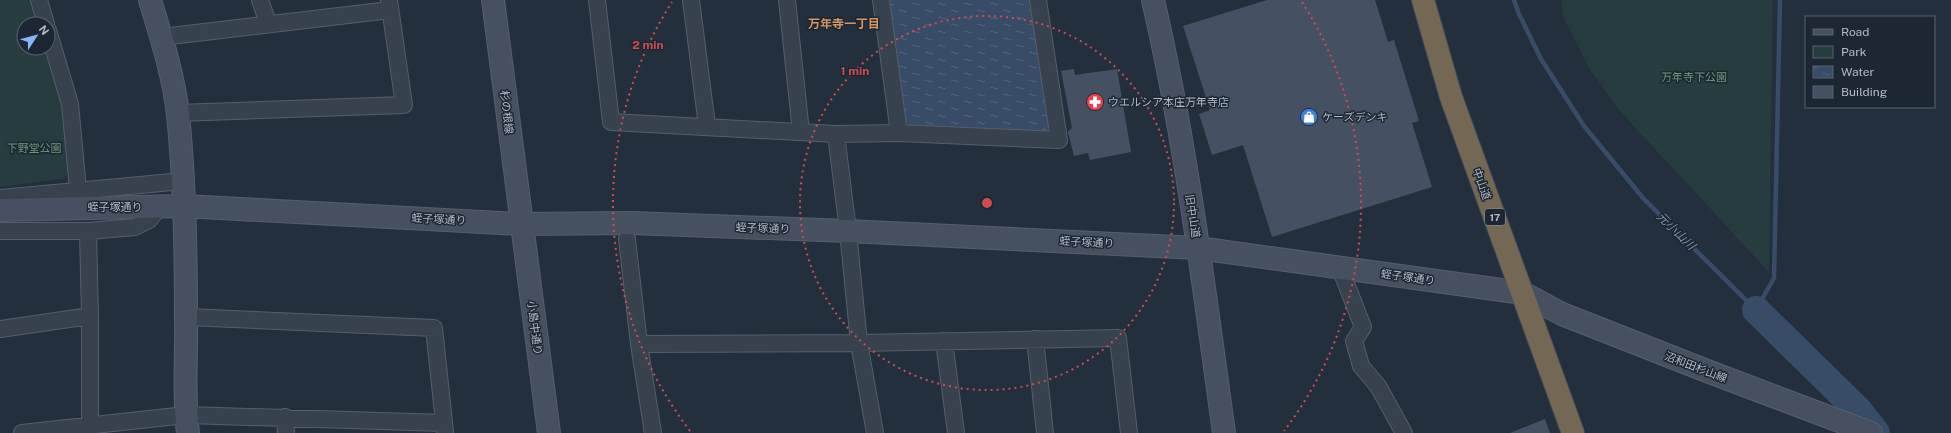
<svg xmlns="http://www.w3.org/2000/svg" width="1951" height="433" font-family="'Public Sans','Noto Sans JP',sans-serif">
<defs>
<pattern id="water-ripples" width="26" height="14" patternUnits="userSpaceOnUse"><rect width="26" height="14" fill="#394c67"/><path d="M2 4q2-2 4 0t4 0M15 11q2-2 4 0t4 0" fill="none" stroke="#53647b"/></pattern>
</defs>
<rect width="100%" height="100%" fill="#242f3e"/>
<path fill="#263c3f" d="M0 0H32L39 24H24V48H47L65 105 68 174 62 179 0 187Z
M1561 0H1773L1769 272 1618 109 1589 68 1563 17Z"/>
<path fill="url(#water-ripples)" d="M886 0H1032L1050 126 1046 132 911 127 901 117Z"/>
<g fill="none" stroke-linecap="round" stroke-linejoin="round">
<path stroke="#394c67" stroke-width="4.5" d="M1514 0 1519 14 1541 59 1584 126 1643 198 1756 310 1774 278 1780 0"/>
<path stroke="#394c67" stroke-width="28" d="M1756 310 1858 410 1876 433"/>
</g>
<path fill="#455162" d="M1267 0H1375L1388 42 1394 40 1419 121 1412 123 1432 187 1272 237 1243 145 1212 155 1199 114 1210 110 1183 26Z
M1074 69 1075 75 1117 69 1131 152 1090 160 1088 153 1074 156 1068 132 1072 128 1061 71Z
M1545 419 1550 433H1510Z"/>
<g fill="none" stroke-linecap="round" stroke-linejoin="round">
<defs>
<path id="street" d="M39 0 46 24
M260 0 268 23
M597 0 611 122 836 134 899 133 1059 140 1038 0
M691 0 707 126
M787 0 801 132
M881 0 899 133
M48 30 70 104 78 189
M162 37 390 10
M178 113 404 105 389 0
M836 134 848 231 859 343 875 433
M0 198 183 181
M0 231H88L135 227 149 220 159 207
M88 231 90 316V433
M627 239 639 344 653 433
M1340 268 1363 327 1354 341 1361 366 1378 386 1404 433
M186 317 434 328 445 432
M0 329 90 316
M1035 339 1045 433
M944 341 956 433
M639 344 859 343 1118 338 1129 433
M285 417 286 433
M22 433 186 415 444 423"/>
<path id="secondary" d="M150 0C161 36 174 77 178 115 185 182 186 251 186 318 187 356 183 395 188 433
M493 0 549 433
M1153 0C1186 142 1204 288 1224 433
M0 210 183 206 521 224 632 223 848 231 1198 248 1523 293 1562 314 1707 371 1871 433"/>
<path id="highway" d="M1423 0 1451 97 1573 433"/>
</defs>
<use href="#street" stroke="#565f6c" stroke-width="18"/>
<use href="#secondary" stroke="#565f6c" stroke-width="24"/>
<use href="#highway" stroke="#434c59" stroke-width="24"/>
<use href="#street" stroke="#38414e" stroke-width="16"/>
<use href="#secondary" stroke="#465061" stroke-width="22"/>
<use href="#highway" stroke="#746855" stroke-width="22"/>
</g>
<g fill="none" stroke="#ce4d50" stroke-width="2" stroke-dasharray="2 4">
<circle cx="987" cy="203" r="187"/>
<path d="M690 431A374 374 0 0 1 672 2M1302 2A374 374 0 0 1 1284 431"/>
</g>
<defs>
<symbol id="pharmacy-disc" viewBox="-11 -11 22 22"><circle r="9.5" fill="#e0444e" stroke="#1d2633"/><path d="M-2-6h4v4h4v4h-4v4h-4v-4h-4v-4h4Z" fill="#fff"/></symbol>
<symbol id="shop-disc" viewBox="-11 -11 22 22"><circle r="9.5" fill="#3f7fe0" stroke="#1d2633"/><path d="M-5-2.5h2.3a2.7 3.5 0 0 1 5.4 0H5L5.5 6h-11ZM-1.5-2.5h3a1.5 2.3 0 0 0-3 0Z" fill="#fff"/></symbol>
</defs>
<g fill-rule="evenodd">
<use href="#pharmacy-disc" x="1085" y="92" width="20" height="20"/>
<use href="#shop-disc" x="1299" y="107" width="20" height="20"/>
</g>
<g text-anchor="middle" stroke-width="3" stroke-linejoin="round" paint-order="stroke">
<rect fill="#1d2633" stroke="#878f9c" stroke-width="1" x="1485" y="209" width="20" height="16" rx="3"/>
<g font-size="10" font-weight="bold" fill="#b4bcc9">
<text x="1495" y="221">17</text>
</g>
<g font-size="11" fill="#6b9a76" stroke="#1d2633">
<text x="1694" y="81">万年寺下公園</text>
<text x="34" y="152">下野堂公園</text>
</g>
<g font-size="11" fill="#b4bcc9" stroke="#1d2633" text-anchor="start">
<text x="1108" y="106">ウエルシア本庄万年寺店</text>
<text x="1322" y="121">ケーズデンキ</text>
</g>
<g font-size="11" fill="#b4bcc9" stroke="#1d2633">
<text transform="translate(507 112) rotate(83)" y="4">杉の根線</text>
<text transform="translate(1482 184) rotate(70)" y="4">中山道</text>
<text x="115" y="211">蛭子塚通り</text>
<text transform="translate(1193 216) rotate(81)" y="4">旧中山道</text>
<text transform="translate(439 219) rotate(3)" y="4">蛭子塚通り</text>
<text transform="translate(763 228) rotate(2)" y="4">蛭子塚通り</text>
<text transform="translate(1087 242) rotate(3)" y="4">蛭子塚通り</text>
<text transform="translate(1408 277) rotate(8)" y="4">蛭子塚通り</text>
<text transform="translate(535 328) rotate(83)" y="4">小島中通り</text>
<text transform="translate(1696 367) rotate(21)" y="4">沼和田杉山線</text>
</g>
<g font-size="12" font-weight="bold" fill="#d59563" stroke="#1d2633">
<text x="844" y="28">万年寺一丁目</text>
</g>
<g font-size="12" font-style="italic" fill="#7c92b1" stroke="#1d2633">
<text transform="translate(1676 231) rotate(44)" y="4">元小山川</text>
</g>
</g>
<circle cx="987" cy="203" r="6" fill="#ce4d50" stroke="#1d2633" stroke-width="2"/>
<g font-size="12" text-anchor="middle" font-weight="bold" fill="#ce4d50" stroke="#1d2633" stroke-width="3" stroke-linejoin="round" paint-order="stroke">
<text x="648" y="49">2 min</text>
<text x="855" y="75">1 min</text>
</g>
<rect x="1805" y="16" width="130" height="92" fill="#1d2633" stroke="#59626f"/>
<rect x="1813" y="29" width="20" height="6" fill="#465061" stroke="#59626f"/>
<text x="1841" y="36" font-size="12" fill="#b4bcc9">Road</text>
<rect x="1813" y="46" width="20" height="12" fill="#263c3f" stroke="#59626f"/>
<text x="1841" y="56" font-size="12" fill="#b4bcc9">Park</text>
<rect x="1813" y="66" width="20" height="12" fill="url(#water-ripples)" stroke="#59626f"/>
<text x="1841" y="76" font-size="12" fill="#b4bcc9">Water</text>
<rect x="1813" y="86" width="20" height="12" fill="#455162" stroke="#59626f"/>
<text x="1841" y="96" font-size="12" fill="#b4bcc9">Building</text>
<g transform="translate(36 36) rotate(54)"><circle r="19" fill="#1d2633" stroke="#59626f"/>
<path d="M0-3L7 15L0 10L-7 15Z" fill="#8ab4f8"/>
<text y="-6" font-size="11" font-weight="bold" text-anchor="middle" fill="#b4bcc9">N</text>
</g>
</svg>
